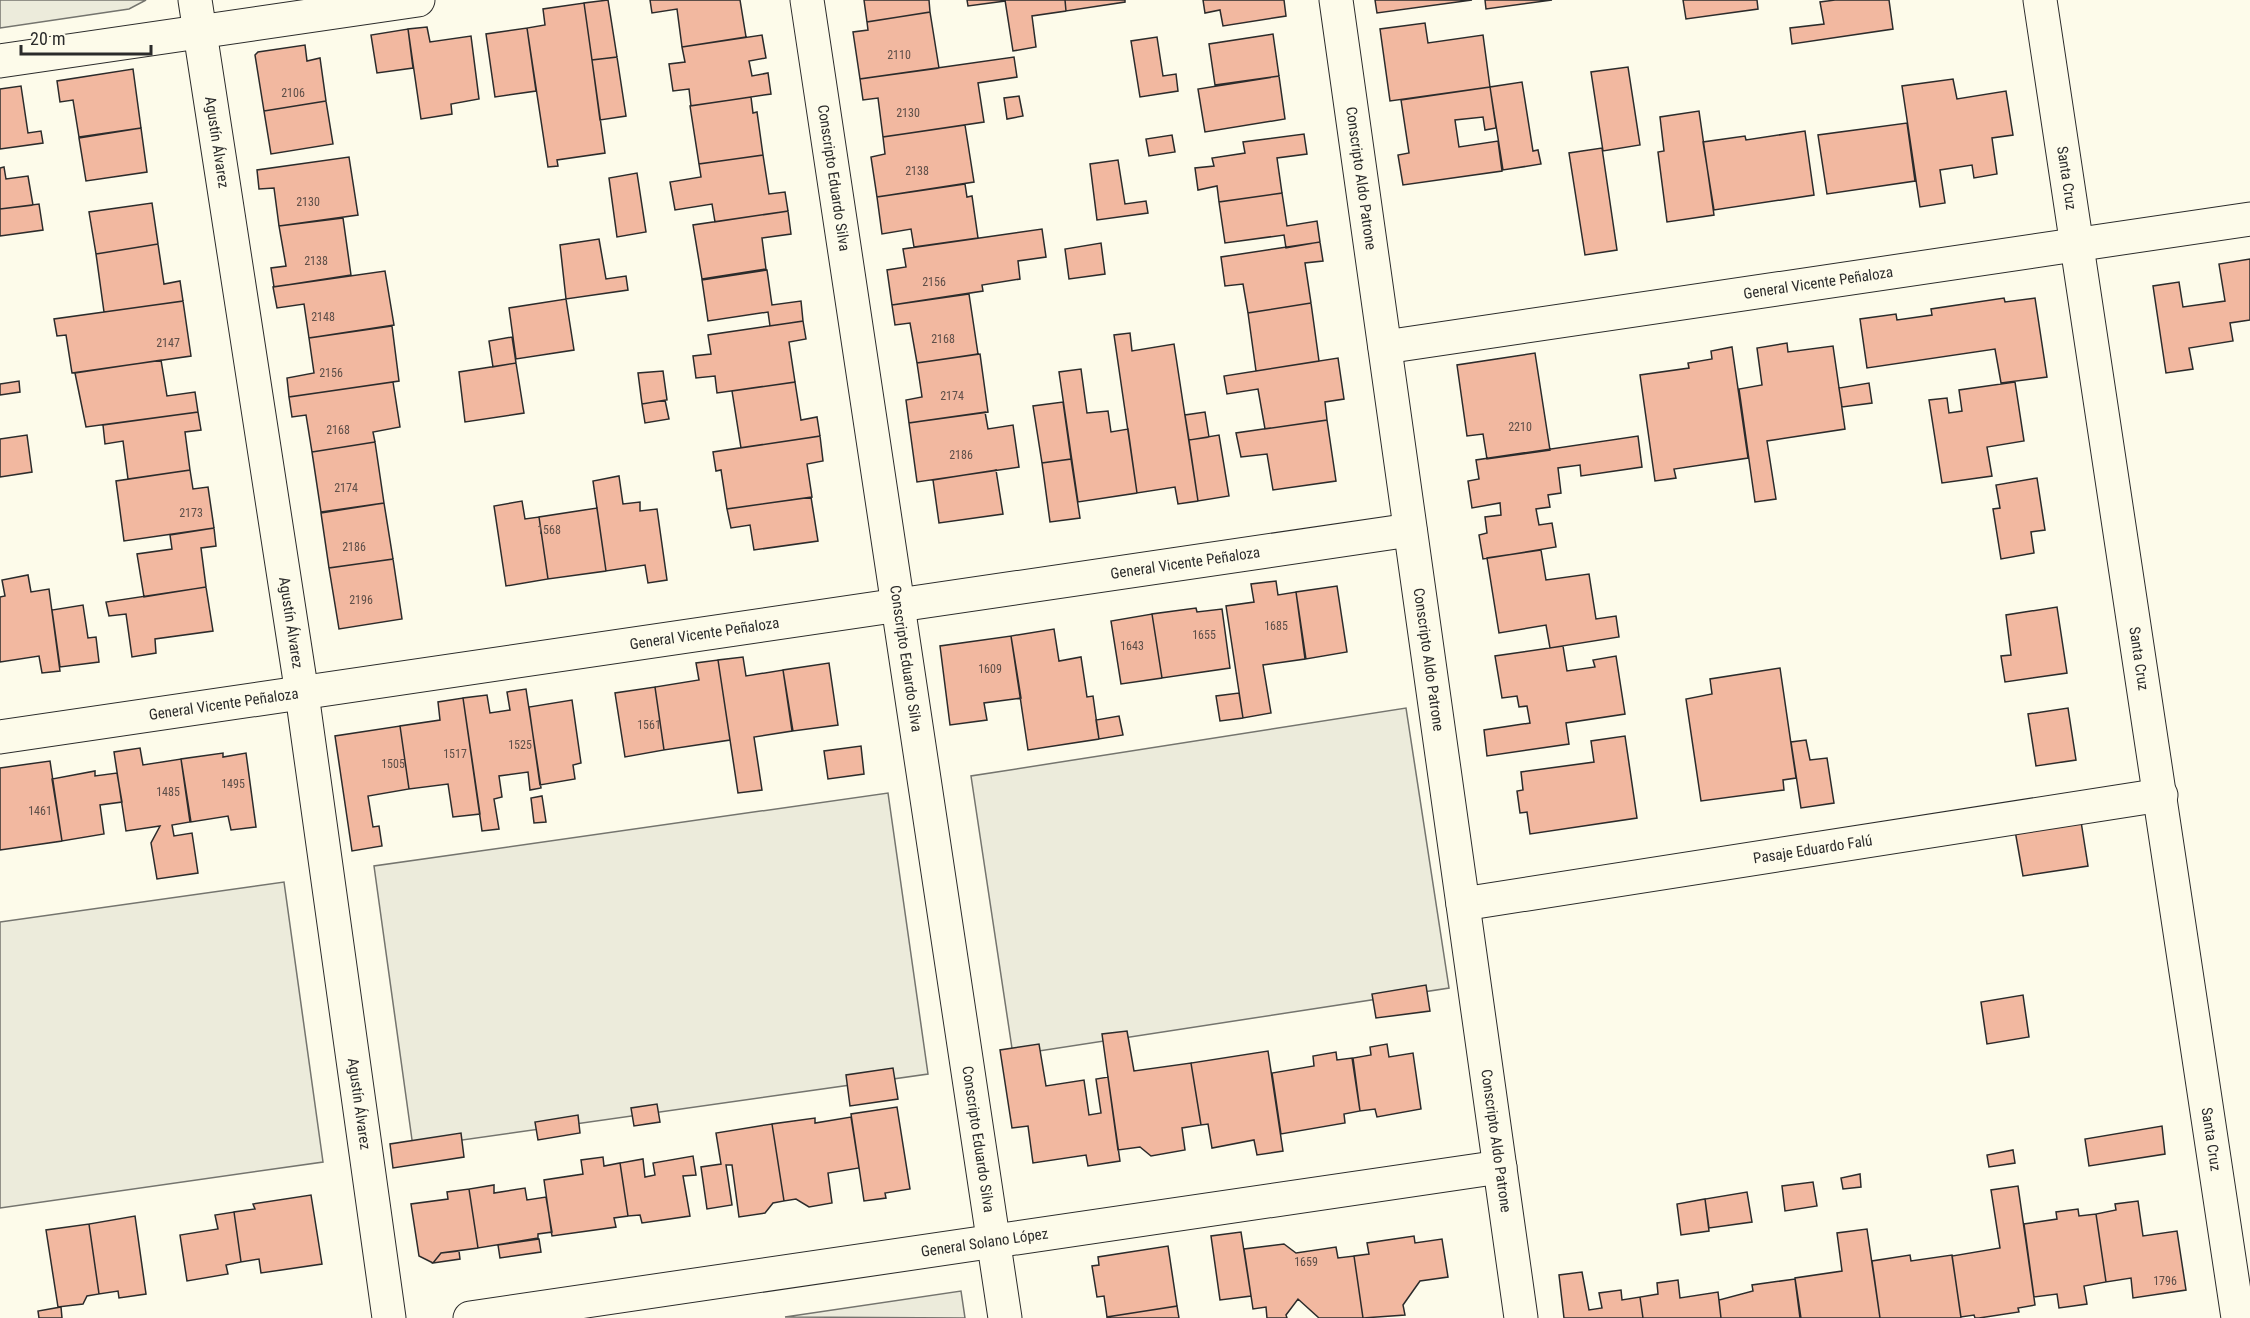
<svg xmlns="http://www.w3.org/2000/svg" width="2250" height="1318" font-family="'Roboto Condensed',sans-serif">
<rect width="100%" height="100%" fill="#fdfbea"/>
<path fill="#ecebdb" stroke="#74746e" stroke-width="1.5" d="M0 0H146L129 9 0 28Z
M1406 708 1449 988 1013 1055 971 776Z
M888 793 928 1074 413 1147 374 866Z
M284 882 323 1162 0 1208V922Z
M961 1291 965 1318 785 1317Z"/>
<path fill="#f2b8a0" stroke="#2b2b2b" stroke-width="1.5" d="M608 0 617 57 592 60 584 3Z
M650 0H740L746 37 682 47 677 9 652 13Z
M864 0H929L930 12 867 22Z
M967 0H1005V1L968 6Z
M1005 0H1065L1066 11 1032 16 1036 47 1013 51Z
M1065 0H1125V2L1066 11Z
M1203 0H1284L1286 16 1223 26 1220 10 1205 13Z
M1375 0H1472L1377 13Z
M1485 0H1552L1486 9Z
M1683 0H1757L1758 9 1686 19Z
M1835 0H1889L1893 29 1792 44 1790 28 1824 24 1820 2Z
M584 3 605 153 557 160 558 166 548 167 527 28 545 25 543 9Z
M930 12 939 68 860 79 853 32 868 30 867 22Z
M1425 23 1428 43 1483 35 1490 87 1390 101 1380 29Z
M427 27 430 42 471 36 479 99 451 104 452 114 421 119 408 29Z
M527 28 536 91 495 97 486 34Z
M408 29 413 68 377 73 371 35Z
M1273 34 1279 76 1215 85 1209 44Z
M762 35 766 58 749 61 752 76 768 73 771 94 691 106 689 89 673 91 669 64 685 62 682 47Z
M1157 37 1163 76 1176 74 1178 91 1140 97 1131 41Z
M305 45 307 61 320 58 326 101 264 111 255 55 258 52Z
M617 57 626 116 600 120 592 60Z
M1014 57 1017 77 978 83 984 122 883 137 878 98 863 100 860 79Z
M1628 67 1640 145 1603 151 1591 72Z
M133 69 141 128 79 137 73 100 60 102 57 81Z
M1279 76 1285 119 1205 132 1198 89Z
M1953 79 1957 99 2006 91 2013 135 1992 138 1997 174 1974 178 1972 165 1940 170 1945 203 1920 207 1902 86Z
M1522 82 1533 151 1538 150 1541 164 1503 170 1490 87Z
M21 86 28 133 41 131 43 143 0 149V89Z
M1490 87 1496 128 1485 130 1483 117 1455 120 1459 147 1498 141 1502 171 1403 185 1398 155 1409 153 1401 100Z
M1019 96 1023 116 1007 119 1004 98Z
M751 97 753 113 757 112 763 155 699 164 690 106Z
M326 101 333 144 271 154 264 111Z
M1699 111 1714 215 1667 222 1658 152 1664 151 1660 117Z
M1907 123 1915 181 1827 194 1818 135Z
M965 125 974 182 877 197 871 157 885 154 883 137Z
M141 128 147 172 86 181 79 138Z
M1805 131 1814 195 1714 210 1703 142 1745 136 1746 140Z
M1304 134 1307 154 1277 158 1282 193 1219 202 1217 186 1198 190 1195 168 1214 166 1212 158 1245 153 1243 142Z
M1172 135 1175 152 1149 156 1146 139Z
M1602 148 1617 250 1585 255 1569 153Z
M763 155 769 194 785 192 788 211 715 222 712 204 675 210 670 182 701 177 699 164Z
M349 157 358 215 279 226 274 188 259 189 257 170Z
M1118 160 1125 204 1146 201 1148 213 1097 220 1090 164Z
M4 167 6 179 28 176 33 205 0 209V168Z
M637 173 646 232 617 237 609 178Z
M965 184 967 197 972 196 978 238 914 247 911 229 882 234 877 197Z
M1282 193 1287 226 1317 221 1320 242 1286 248 1284 235 1225 243 1219 202Z
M152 203 158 244 96 254 89 212Z
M39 204 43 230 0 236V209Z
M788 211 791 234 762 238 766 269 702 279 693 225Z
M343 218 351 275 274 287 271 268 286 266 279 226Z
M1042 229 1046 257 1018 261 1020 279 982 285 983 291 892 305 887 270 906 267 903 249Z
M599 239 606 279 626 276 628 290 566 299 560 245Z
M1320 242 1323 261 1305 263 1311 303 1248 313 1243 284 1225 286 1221 257Z
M1101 243 1105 274 1069 279 1065 249Z
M158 244 164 284 180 281 183 301 104 312 96 254Z
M2250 259V320L2230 323 2233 341 2189 348 2193 369 2166 373 2153 286 2179 282 2183 307 2225 301 2219 264Z
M767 270 772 305 801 301 803 321 770 326 768 312 708 321 702 280Z
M385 271 394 325 309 338 304 304 277 308 273 287Z
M969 294 978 354 917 363 910 323 895 325 892 305Z
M2004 298 2005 302 2035 298 2047 377 2001 383 1995 349 1867 368 1860 319 1896 314 1897 320 1932 315 1931 309Z
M566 299 574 350 516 359 509 308Z
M183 301 191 356 72 373 66 335 57 336 54 319Z
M1311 303 1319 361 1256 371 1248 313Z
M803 321 806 339 789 342 795 382 717 393 715 376 696 378 693 356 711 354 708 335Z
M392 326 399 381 289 397 287 378 314 373 309 338Z
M1130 333 1132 351 1174 344 1198 501 1178 504 1175 487 1137 493 1114 335Z
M512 337 516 363 493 367 489 341Z
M1787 343 1788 352 1833 346 1845 429 1767 441 1776 499 1755 502 1739 389 1762 385 1757 348Z
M1732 347 1748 458 1674 469 1676 478 1655 481 1640 375 1689 368 1688 363 1712 359 1711 351Z
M1535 353 1550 450 1487 459 1483 434 1467 436 1457 365Z
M980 354 988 412 909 423 906 400 922 397 917 363Z
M1338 358 1344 399 1325 402 1327 420 1265 429 1258 389 1227 394 1224 376Z
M161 360 167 396 195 392 198 412 86 427 75 373Z
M516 363 524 413 465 422 459 372Z
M1081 369 1087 413 1108 411 1111 432 1128 429 1137 493 1078 502 1059 372Z
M663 371 667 400 642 404 638 373Z
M19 381 20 392 0 395V384Z
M393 382 400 427 373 432 375 442 312 452 306 415 292 417 289 397Z
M795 382 801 420 817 417 820 436 741 448 732 391Z
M2015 382 2024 441 1987 447 1992 476 1942 483 1929 400 1947 398 1949 413 1962 411 1959 390Z
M1869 383 1872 403 1842 407 1839 388Z
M665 400 669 419 645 423 642 404Z
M1063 402 1071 459 1042 463 1033 406Z
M198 412 201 430 185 432 190 470 128 479 123 441 105 444 103 425Z
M985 412 988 429 1013 425 1019 467 917 482 909 423Z
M1205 412 1209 437 1189 440 1185 415Z
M1327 420 1336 481 1273 490 1267 454 1241 457 1236 433Z
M27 435 32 472 0 477V439Z
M1219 435 1229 496 1198 501 1189 440Z
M820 436 823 461 807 464 812 497 727 509 721 470 716 471 713 452Z
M1638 436 1642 467 1581 476 1580 465 1558 468 1561 493 1548 495 1550 507 1536 509 1539 525 1552 523 1556 547 1483 559 1479 535 1487 533 1485 517 1501 515 1500 503 1472 508 1468 481 1479 479 1476 460Z
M375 442 384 503 321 512 312 452Z
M1071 459 1080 518 1050 522 1042 463Z
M190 470 193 489 208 487 214 528 124 541 116 481Z
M996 470 1003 514 939 523 933 480Z
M619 476 623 504 640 502V511L657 509 667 580 648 583 645 565 606 571 593 481Z
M2037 478 2045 530 2031 532 2034 553 2001 559 1993 509 2000 508 1996 485Z
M811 497 818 541 754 550 750 525 731 528 727 509Z
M522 501 525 519 539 517 548 579 506 586 494 506Z
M384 503 393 559 329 568 321 513Z
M597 508 606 571 548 579 539 517Z
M214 528 216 546 201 548 206 587 144 597 137 554 172 549 170 535Z
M1541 550 1546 580 1589 574 1596 619 1616 616 1619 637 1550 648 1546 625 1499 633 1487 558Z
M393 559 402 619 339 629 329 568Z
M28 575 31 592 49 589 60 671 42 673 39 656 0 662V597L5 596 2 580Z
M1276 581 1278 595 1296 592 1305 659 1263 665 1271 713 1243 718 1226 606 1254 602 1251 584Z
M1337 586 1347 652 1306 659 1296 592Z
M206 587 213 631 155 639 156 653 132 657 126 614 109 616 106 602Z
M83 605 88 638 96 637 99 662 60 667 52 610Z
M2057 607 2067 673 2005 682 2001 656 2011 655 2006 615Z
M1196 608 1197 612 1222 609 1230 668 1162 678 1152 614Z
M1152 614 1162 678 1121 684 1111 621Z
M1054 629 1059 661 1081 657 1087 697 1093 696 1099 739 1028 750 1011 636Z
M1011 636 1021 698 984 703 987 720 950 725 940 646Z
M1563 646 1567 671 1595 667 1593 660 1616 656 1625 714 1566 723 1569 744 1487 756 1484 730 1530 723 1527 706 1519 707 1517 696 1502 698 1495 656Z
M743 657 746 676 783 670 792 731 754 737 762 790 738 793 718 660Z
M718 660 730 740 664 750 655 687 699 680 696 663Z
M829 663 838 725 793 731 783 670Z
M1780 668 1796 778 1783 780 1784 790 1701 801 1686 699 1712 694 1710 679Z
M655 687 664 750 625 757 615 693Z
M526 689 541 788 530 790 528 772 499 776 502 797 494 799 499 829 482 831 463 698 487 695 490 713 510 710 507 692Z
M1239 693 1243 718 1220 721 1216 696Z
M463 698 480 814 453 817 448 784 409 789 400 726 440 720 438 702Z
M572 700 581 763 573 765 575 779 540 785 529 707Z
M2068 708 2076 760 2036 766 2028 714Z
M1119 716 1123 735 1099 739 1096 720Z
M400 726 409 789 368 796 373 827 379 826 382 846 352 851 335 736Z
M1625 736 1637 818 1530 834 1527 812 1520 813 1517 791 1523 790 1521 772 1594 762 1591 741Z
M1806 740 1810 760 1827 758 1834 803 1801 808 1791 742Z
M861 746 864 774 828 779 824 751Z
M140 748 143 765 181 759 190 822 172 825 174 836 192 833 198 873 157 879 151 843 160 826 126 831 114 752Z
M223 753V757L246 753 256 827 231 830 228 816 191 822 181 759Z
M50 761 62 841 0 850V768Z
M95 771V776L117 773 122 802 100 805 104 834 62 841 52 779Z
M542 796 546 822 534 823 531 798Z
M2080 815 2088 866 2023 876 2014 825Z
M1426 985 1430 1011 1376 1018 1372 994Z
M2023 995 2029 1037 1987 1044 1981 1002Z
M1127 1031 1134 1071 1191 1063 1201 1125 1182 1128 1185 1150 1151 1156 1140 1147 1118 1150 1102 1034Z
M1039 1044 1046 1086 1084 1080 1089 1115 1101 1113 1096 1079 1108 1077 1120 1161 1088 1166 1086 1155 1033 1163 1028 1126 1012 1128 1000 1050Z
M1387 1044 1389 1057 1413 1053 1421 1109 1377 1117 1375 1109 1360 1111 1353 1058 1371 1055 1370 1047Z
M1268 1051 1283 1151 1257 1155 1254 1140 1212 1148 1208 1124 1201 1125 1191 1063Z
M1336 1052 1337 1060 1352 1058 1360 1111 1344 1114 1345 1123 1281 1134 1272 1073 1314 1066 1313 1056Z
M893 1068 898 1099 850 1106 846 1075Z
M657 1104 660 1122 634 1126 631 1108Z
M897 1107 910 1189 885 1193 886 1198 864 1201 851 1114Z
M578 1115 580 1133 538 1140 535 1122Z
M851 1117 859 1168 828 1173 832 1203 809 1207 796 1199 784 1201 772 1124 815 1118V1123Z
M772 1124 784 1201 773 1203 765 1213 739 1217 732 1165H726L732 1205 707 1209 701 1167 721 1164 716 1133Z
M2162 1126 2165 1154 2089 1166 2085 1139Z
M461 1133 464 1157 393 1168 390 1144Z
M2013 1150 2015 1163 1989 1167 1987 1155Z
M693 1156 696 1175 683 1176 690 1216 642 1223 640 1215 628 1216 620 1163 643 1159 645 1177 655 1175 653 1163Z
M603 1157 604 1166 620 1163 628 1216 614 1218 616 1227 552 1236 544 1180 583 1174 581 1160Z
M1860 1174 1861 1187 1843 1189 1841 1178Z
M1813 1182 1817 1206 1785 1211 1782 1186Z
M494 1185V1193L525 1188 527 1200 546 1197 552 1232 538 1234V1238L478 1248 469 1189Z
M2018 1186 2035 1305 2018 1308 2019 1312 1979 1318H1975L1974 1315 1961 1317 1952 1256 2000 1248 1991 1190Z
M469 1189 478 1248 441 1253 433 1263 419 1256 411 1204 448 1199 447 1192Z
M1747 1192 1752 1222 1709 1228 1705 1199Z
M311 1195 322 1264 261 1273 259 1259 241 1262 234 1212 255 1209 253 1204Z
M1705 1199 1709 1231 1681 1235 1677 1204Z
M2138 1201 2143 1236 2177 1231 2186 1290 2133 1298 2131 1278 2106 1282 2096 1214 2116 1210 2115 1204Z
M2078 1209 2079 1216 2096 1214 2106 1282 2084 1286 2087 1304 2059 1308 2057 1294 2034 1297 2024 1224 2057 1219 2056 1212Z
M234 1212 241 1262 226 1265 228 1274 187 1281 180 1235 218 1229 215 1215Z
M135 1216 146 1294 119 1298 118 1291 99 1294 89 1224Z
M89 1224 99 1294 87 1296 83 1304 58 1307 46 1230Z
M1867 1229 1880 1318H1801L1795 1278 1842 1271 1837 1233Z
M1241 1232 1251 1296 1220 1300 1211 1236Z
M1414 1236 1415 1243 1442 1239 1448 1277 1420 1281 1403 1305 1405 1315 1363 1318 1354 1256 1369 1254 1367 1243Z
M539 1239 541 1252 500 1258 498 1245Z
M1284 1244 1296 1253 1336 1247 1338 1258 1354 1256 1363 1318H1319L1298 1299 1286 1315 1287 1318H1267L1266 1307 1253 1309 1244 1249Z
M1168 1246 1177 1306 1107 1317 1104 1296 1097 1297 1092 1266 1099 1265 1098 1257Z
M459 1251 460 1259 433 1263 441 1253Z
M1910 1255 1911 1261 1952 1255 1961 1318H1880L1872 1261Z
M1582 1272 1589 1310 1602 1308 1599 1293 1621 1290 1622 1300 1640 1297 1643 1318H1564L1559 1275Z
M1795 1279 1800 1318H1721L1719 1300 1753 1291 1752 1285Z
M1678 1280 1680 1298 1718 1292 1721 1318H1643L1640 1297 1658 1294 1657 1283Z
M1177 1306 1179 1318H1107V1317Z
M61 1307 62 1318H39L38 1311Z"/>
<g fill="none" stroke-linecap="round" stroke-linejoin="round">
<defs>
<g id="minor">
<path id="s1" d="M195 0 302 694 389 1318"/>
<path id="s2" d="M807 0 1005 1318"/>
<path id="s3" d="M1336 0 1521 1318"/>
<path id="s4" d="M2040 0 2238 1318"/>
<path d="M0 61 418 0"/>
<path id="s5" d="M1385 347 2250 219"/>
<path id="s6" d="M0 737 1410 530"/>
<path id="s7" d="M1463 904 2161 795"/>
<path id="s8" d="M470 1318 1500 1167"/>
</g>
</defs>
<use href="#minor" stroke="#2b2b2b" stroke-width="35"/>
<use href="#minor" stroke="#fdfbea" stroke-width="33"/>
</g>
<g text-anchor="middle" stroke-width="4.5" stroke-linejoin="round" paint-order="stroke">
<g font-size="12" fill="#5d4e48">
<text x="899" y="59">2110</text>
<text x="293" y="97">2106</text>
<text x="908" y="117">2130</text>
<text x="917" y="175">2138</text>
<text x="308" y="206">2130</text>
<text x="316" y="265">2138</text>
<text x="934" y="286">2156</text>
<text x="323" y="321">2148</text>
<text x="943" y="343">2168</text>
<text x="168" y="347">2147</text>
<text x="331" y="377">2156</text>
<text x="952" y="400">2174</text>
<text x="1520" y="431">2210</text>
<text x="338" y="434">2168</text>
<text x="961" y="459">2186</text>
<text x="346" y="492">2174</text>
<text x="191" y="517">2173</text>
<text x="549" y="534">1568</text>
<text x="354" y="551">2186</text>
<text x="361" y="604">2196</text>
<text x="1276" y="630">1685</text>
<text x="1204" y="639">1655</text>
<text x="1132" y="650">1643</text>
<text x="990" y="673">1609</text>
<text x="649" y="729">1561</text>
<text x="520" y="749">1525</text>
<text x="455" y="758">1517</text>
<text x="393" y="768">1505</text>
<text x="233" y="788">1495</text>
<text x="168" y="796">1485</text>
<text x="40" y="815">1461</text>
<text x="1306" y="1266">1659</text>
<text x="2165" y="1285">1796</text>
</g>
<g font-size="15" fill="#2b2b2b" stroke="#fdfbea">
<text dy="5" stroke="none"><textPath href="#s1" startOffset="144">Agustín Álvarez</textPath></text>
<text dy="5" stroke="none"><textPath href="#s2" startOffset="180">Conscripto Eduardo Silva</textPath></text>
<text dy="5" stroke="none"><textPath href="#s3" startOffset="180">Conscripto Aldo Patrone</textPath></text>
<text dy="5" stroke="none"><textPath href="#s4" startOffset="180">Santa Cruz</textPath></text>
<text dy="5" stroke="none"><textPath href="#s5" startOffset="438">General Vicente Peñaloza</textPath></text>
<text dy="5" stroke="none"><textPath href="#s6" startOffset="1198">General Vicente Peñaloza</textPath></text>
<text dy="5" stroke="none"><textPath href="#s1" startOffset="630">Agustín Álvarez</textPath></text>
<text dy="5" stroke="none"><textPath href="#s6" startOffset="712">General Vicente Peñaloza</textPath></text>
<text dy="5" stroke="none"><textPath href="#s2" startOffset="666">Conscripto Eduardo Silva</textPath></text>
<text dy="5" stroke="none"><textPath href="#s3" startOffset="666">Conscripto Aldo Patrone</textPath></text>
<text dy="5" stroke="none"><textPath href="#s4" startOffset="666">Santa Cruz</textPath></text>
<text dy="5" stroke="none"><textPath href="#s6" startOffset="226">General Vicente Peñaloza</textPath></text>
<text dy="5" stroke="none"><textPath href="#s7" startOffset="354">Pasaje Eduardo Falú</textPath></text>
<text dy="5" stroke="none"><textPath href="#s1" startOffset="1116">Agustín Álvarez</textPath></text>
<text dy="5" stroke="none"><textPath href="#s2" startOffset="1152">Conscripto Eduardo Silva</textPath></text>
<text dy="5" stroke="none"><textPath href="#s3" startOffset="1152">Conscripto Aldo Patrone</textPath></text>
<text dy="5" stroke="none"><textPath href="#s4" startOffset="1152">Santa Cruz</textPath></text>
<text dy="5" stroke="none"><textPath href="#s8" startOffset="520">General Solano López</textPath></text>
</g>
</g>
<path d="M21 45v9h130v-9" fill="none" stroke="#2b2b2b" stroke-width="3"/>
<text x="30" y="45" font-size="18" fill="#2b2b2b" stroke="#fdfbea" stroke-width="4.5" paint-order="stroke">20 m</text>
</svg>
